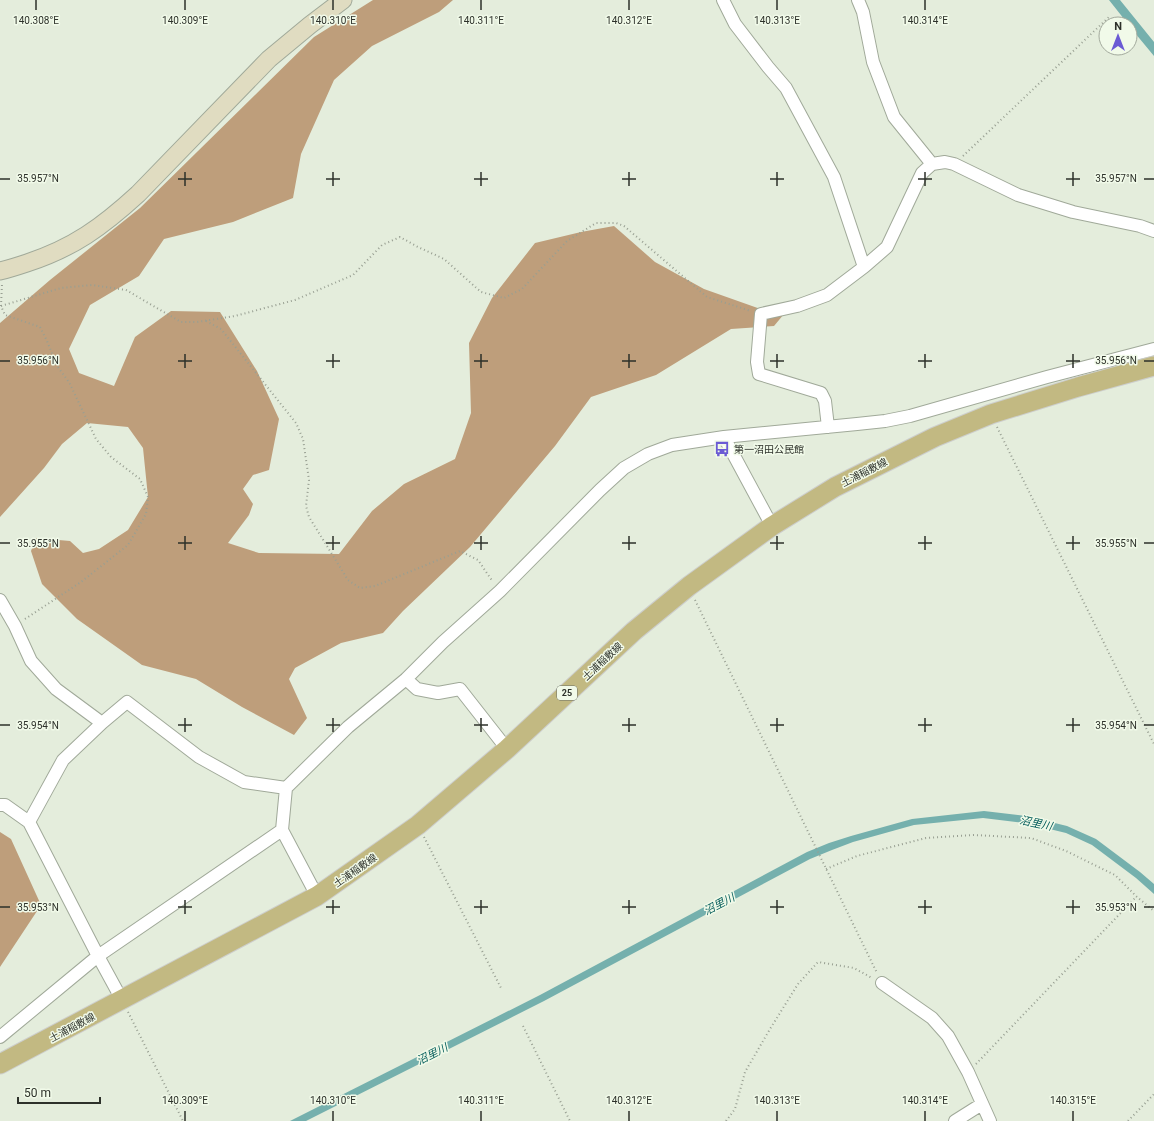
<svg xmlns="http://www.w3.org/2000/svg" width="1154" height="1121" font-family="Roboto,'Noto Sans JP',sans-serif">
<rect width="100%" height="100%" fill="#e4eddc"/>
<path fill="#be9e7b" d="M373 0H453L439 12 372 46 334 80 301 154 293 198 233 222 164 239 139 276 90 305 69 349 79 373 114 386 135 337 171 311 220 312 257 371 279 419 269 470 253 475 243 489 253 504 249 515 228 543 259 553 339 554 372 511 404 484 455 459 471 413 469 343 492 298 535 243 581 232 614 226 655 262 704 289 766 311 784 314 774 326 731 329 656 375 591 397 555 446 470 547 403 611 383 633 341 643 295 668 289 679 307 718 294 735 242 707 196 679 142 665 77 619 42 584 31 551 36 538 70 541 83 553 99 549 128 530 148 497 143 448 128 427 87 423 62 444 44 468 0 517V323L50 280 140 208 314 37Z
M0 832 11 839 41 905 0 967Z"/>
<path fill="#75b0ad" d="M1109 0H1120L1154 42V56L1130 27V24H1128Z
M984 811 1026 816 1067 826 1096 839 1140 872 1154 884V894L1136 878 1092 845 1066 833 1025 823 983 818 914 825 853 842 832 850 810 859 544 1001 306 1121H290L540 995 807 852 829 843 851 836 912 819Z"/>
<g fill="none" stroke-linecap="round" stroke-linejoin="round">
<defs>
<path id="street" d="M723 0 735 24 768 67 786 88 834 177 864 267 827 295 797 306 761 314 757 362 759 374 821 393 825 401 828 427
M858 0 863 12 873 62 894 117 932 164
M864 267 887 247 922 173 932 164 945 162 954 164 1018 195 1073 212 1140 226 1154 231
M724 437 772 526
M0 600 15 626 31 661 56 689 102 723
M406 679 417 689 438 693 460 689 507 749
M0 805H5L29 822 98 956 122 1000
M29 822 63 760 102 723 127 702 199 757 244 782 286 788
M282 830 317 896
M882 983 932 1018 948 1036 968 1072 990 1121
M0 1037 98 956 282 830 286 788 348 727 406 679 443 642 500 591 600 490 624 468 648 454 672 445 724 437 857 424 885 421 910 416 1047 377 1154 349
M955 1121 982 1104"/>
<path id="secondary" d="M0 271C9 269 18 266 27 263 73 248 102 227 138 194L269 59 310 25 343 0"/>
<path id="primary" d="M0 1064 317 896 418 825 507 749 634 631 689 586 772 526 835 487 935 437 991 414 1078 387 1154 366"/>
</defs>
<use href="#street" stroke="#a0a999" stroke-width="14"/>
<use href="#secondary" stroke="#a0a999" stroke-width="19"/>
<use href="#primary" stroke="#cdcecc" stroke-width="21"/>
<path stroke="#989f92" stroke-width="2" stroke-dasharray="1 3" stroke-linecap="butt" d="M963 156 1110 16
M1 306 2 284
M206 321 221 329 296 423 303 439 309 480 306 506 309 517 348 580 360 588 375 586 460 551 478 560 493 582
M997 427 1154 744
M695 600 877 973
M25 619 81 582 128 545 146 514 148 497 140 479 111 457 96 439 69 382 57 366 47 341 40 327 5 315 1 306 61 288 92 285 126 290 181 322H197L235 316 295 300 353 275 382 245 400 237 418 247 444 259 481 292 504 298 522 289 567 241 596 223H616L624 226 707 297 751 311
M424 837 501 988
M826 869 857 856 926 838 974 835 1031 838 1066 851 1115 875 1137 897 1154 911
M128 1012 183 1121
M523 1026 570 1121
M976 1064 1136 897
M726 1121 735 1109 745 1072 770 1029 798 984 818 962 854 968 872 978
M1128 1121 1154 1094"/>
<use href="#street" stroke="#fff" stroke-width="12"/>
<use href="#secondary" stroke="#e0dcc1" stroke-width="17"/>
<use href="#primary" stroke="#c2b982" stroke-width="19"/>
</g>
<path fill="none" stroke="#2d312a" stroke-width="1.5" d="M36 0V10M185 0V10M333 0V10M481 0V10M629 0V10M777 0V10M925 0V10M185 172V186M333 172V186M481 172V186M629 172V186M777 172V186M925 172V186M1073 172V186M0 179H10M178 179H192M326 179H340M474 179H488M622 179H636M770 179H784M918 179H932M1066 179H1080M1144 179H1154M185 354V368M333 354V368M481 354V368M629 354V368M777 354V368M925 354V368M1073 354V368M0 361H10M178 361H192M326 361H340M474 361H488M622 361H636M770 361H784M918 361H932M1066 361H1080M1144 361H1154M185 536V550M333 536V550M481 536V550M629 536V550M777 536V550M925 536V550M1073 536V550M0 543H10M178 543H192M326 543H340M474 543H488M622 543H636M770 543H784M918 543H932M1066 543H1080M1144 543H1154M185 718V732M333 718V732M481 718V732M629 718V732M777 718V732M925 718V732M1073 718V732M0 725H10M178 725H192M326 725H340M474 725H488M622 725H636M770 725H784M918 725H932M1066 725H1080M1144 725H1154M185 900V914M333 900V914M481 900V914M629 900V914M777 900V914M925 900V914M1073 900V914M0 907H10M178 907H192M326 907H340M474 907H488M622 907H636M770 907H784M918 907H932M1066 907H1080M1144 907H1154M185 1111V1121M333 1111V1121M481 1111V1121M629 1111V1121M777 1111V1121M925 1111V1121M1073 1111V1121"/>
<defs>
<symbol id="bus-bare" viewBox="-9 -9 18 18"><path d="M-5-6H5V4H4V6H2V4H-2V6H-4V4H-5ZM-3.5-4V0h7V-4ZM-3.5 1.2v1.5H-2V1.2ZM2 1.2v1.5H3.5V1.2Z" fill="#6b5bd4" stroke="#f1fae9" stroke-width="2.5" paint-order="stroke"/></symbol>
</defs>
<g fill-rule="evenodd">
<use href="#bus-bare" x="711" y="438" width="22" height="22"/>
</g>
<g text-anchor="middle" stroke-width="3" stroke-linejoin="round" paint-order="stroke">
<rect fill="#f1fae9" stroke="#686d63" stroke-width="1" x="557" y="686" width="20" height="14" rx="3"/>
<g font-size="9" font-weight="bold" fill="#2d312a">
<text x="567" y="696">25</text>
</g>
<g font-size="10" fill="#2d312a" stroke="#f1fae9" text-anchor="start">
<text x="734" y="453">第一沼田公民館</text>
</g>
<g font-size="10" fill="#2d312a" stroke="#f1fae9">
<text transform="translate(864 472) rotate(-27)" y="4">土浦稲敷線</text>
<text transform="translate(602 661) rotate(-43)" y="4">土浦稲敷線</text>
<text transform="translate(355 870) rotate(-35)" y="4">土浦稲敷線</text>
<text transform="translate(72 1027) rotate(-28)" y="4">土浦稲敷線</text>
</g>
<g font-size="11" font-style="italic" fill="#035c5a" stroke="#f1fae9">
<text transform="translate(1036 823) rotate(12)" y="4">沼里川</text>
<text transform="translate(719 904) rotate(-28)" y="4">沼里川</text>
<text transform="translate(432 1054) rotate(-27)" y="4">沼里川</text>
</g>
</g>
<g font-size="10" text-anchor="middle" fill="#2d312a" stroke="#f1fae9" stroke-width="3" stroke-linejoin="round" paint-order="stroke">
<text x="36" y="24">140.308°E</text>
<text x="185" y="24">140.309°E</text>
<text x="333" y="24">140.310°E</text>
<text x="481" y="24">140.311°E</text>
<text x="629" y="24">140.312°E</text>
<text x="777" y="24">140.313°E</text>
<text x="925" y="24">140.314°E</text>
<text x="38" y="182">35.957°N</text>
<text x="1116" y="182">35.957°N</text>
<text x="38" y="364">35.956°N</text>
<text x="1116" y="364">35.956°N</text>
<text x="38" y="547">35.955°N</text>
<text x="1116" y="547">35.955°N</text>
<text x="38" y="729">35.954°N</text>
<text x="1116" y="729">35.954°N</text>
<text x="38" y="911">35.953°N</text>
<text x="1116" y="911">35.953°N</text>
<text x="185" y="1104">140.309°E</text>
<text x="333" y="1104">140.310°E</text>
<text x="481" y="1104">140.311°E</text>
<text x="629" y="1104">140.312°E</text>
<text x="777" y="1104">140.313°E</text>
<text x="925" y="1104">140.314°E</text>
<text x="1073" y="1104">140.315°E</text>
</g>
<g transform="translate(1118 36)"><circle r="19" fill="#f1fae9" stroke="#a3aa9d"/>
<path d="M0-3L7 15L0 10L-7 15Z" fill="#6b5bd4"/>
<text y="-6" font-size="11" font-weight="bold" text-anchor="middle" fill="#2d312a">N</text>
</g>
<path d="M18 1097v6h82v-6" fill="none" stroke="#2d312a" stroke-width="2"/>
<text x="24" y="1097" font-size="12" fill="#2d312a" stroke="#f1fae9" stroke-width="3" paint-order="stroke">50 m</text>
</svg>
